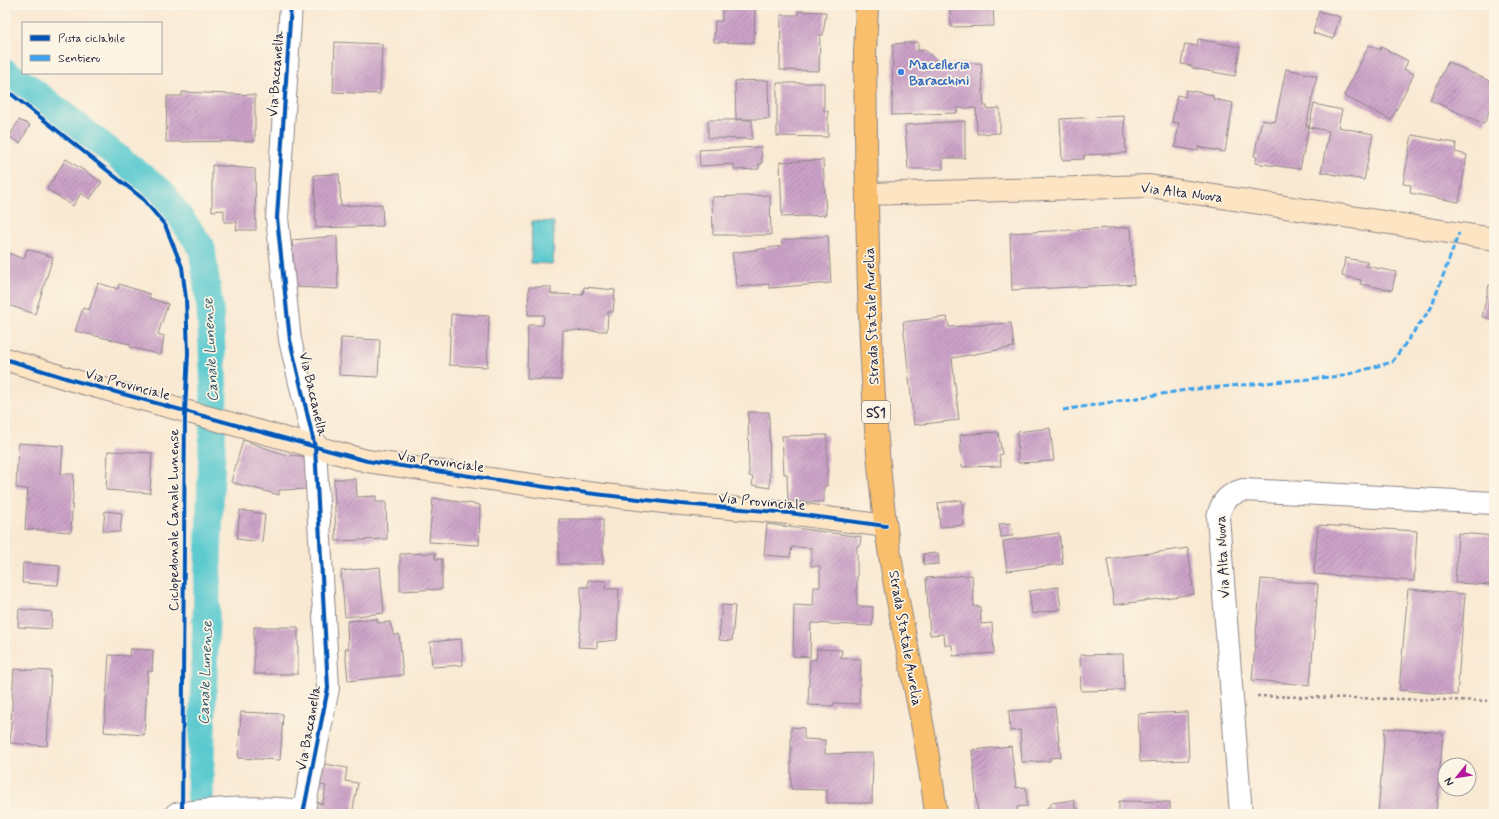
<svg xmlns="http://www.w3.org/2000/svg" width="1499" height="819" font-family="Mynerve,sans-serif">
<defs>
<pattern id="building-hatch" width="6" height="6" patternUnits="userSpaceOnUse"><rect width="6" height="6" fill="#cca2c8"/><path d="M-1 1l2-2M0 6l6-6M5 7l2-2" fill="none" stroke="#a584a4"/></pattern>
</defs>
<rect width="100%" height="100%" fill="#fcf5e5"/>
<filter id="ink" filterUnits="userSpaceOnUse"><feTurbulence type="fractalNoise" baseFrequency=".025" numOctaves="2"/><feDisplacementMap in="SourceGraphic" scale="8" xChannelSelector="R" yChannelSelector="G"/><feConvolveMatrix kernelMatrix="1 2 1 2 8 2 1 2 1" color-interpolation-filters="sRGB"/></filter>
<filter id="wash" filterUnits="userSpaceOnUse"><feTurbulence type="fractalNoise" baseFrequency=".012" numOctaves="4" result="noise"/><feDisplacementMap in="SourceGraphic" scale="16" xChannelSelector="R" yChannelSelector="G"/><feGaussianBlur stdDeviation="0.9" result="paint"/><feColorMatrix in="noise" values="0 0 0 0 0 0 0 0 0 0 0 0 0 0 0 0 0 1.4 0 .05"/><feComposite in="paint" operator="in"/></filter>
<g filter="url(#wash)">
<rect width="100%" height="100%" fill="#f9e9d3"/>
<path fill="#5dcad0" stroke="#407686" d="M532 221 554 222 553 264 531 263Z"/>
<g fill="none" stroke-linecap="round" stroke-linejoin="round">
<path stroke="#5dcad0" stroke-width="27" d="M5 72 27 86 162 192 202 248 210 309 214 391 200 789 201 814"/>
</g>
<g id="blocks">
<path fill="url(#building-hatch)" d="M722 5H755L754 43 714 42 715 21H722Z
M950 5H993L994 26 951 27Z
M798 11 826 12 823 35H820L819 71 780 70 781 15H798Z
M1319 11 1340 17 1333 39 1313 33Z
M1198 39 1240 47 1235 76 1192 68V66L1181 64 1185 44 1197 46Z
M335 42 382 44 380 94 333 92Z
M918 42V51L925 50 940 64 981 63 984 106H987V109L1000 108V133L977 134 976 108H957V113L892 115 893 44Z
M1369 45 1380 50 1381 47 1408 61 1404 69 1414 74 1391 120 1344 96Z
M1448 62 1494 83V100L1484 124 1430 100Z
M1286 69 1317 76 1306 126H1309L1300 169 1255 163 1257 157 1254 156 1262 120 1275 122Z
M768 80 769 119H736L735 81Z
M777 83H824V111H828V137L777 136Z
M1186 90 1213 95V99L1233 103 1225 152 1198 147V151L1175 147 1179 123 1172 122 1177 95 1185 97Z
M182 92 255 95V141L166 142 167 96H182Z
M1314 104 1342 110 1338 127 1373 134 1364 180 1321 172 1329 131 1309 127Z
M1124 116 1126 153 1084 155V159L1062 160 1060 119Z
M19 120 30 125 20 143 9 137Z
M708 120H752V139L708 138Z
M965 121V158H943V169H908L905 125Z
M1412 135 1456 143 1455 152 1467 155 1459 202 1410 193 1411 185 1403 184Z
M761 147 762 164H759V169L734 170V164L700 166 699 150Z
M5 157H8V174H5Z
M66 159 102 182 90 199 81 193 73 206 47 189Z
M823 160 826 215 782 217 780 162Z
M212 165 255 169 256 230H236L237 222H224V210L212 211Z
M339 174 341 206 382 204 383 226 316 228 314 175Z
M770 195 771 235H713L712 197Z
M1131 227 1134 284 1012 290 1010 233Z
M337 236 338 289 295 287 292 240Z
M828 236 831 283 769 288V284L737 287 732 253 782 246V240Z
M27 249 53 257 35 314 5 304V263L8 253 24 259Z
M1345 258 1367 262 1366 266 1396 272 1392 290 1360 284 1361 280 1342 276Z
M98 283 118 289 119 284 150 294 149 298 168 304 158 334 164 336 161 355 130 347V344L75 331 83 308 89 310Z
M1489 285 1494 286V319L1482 317Z
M529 287H551V294L583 295 584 287 615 290 613 312H608L607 331 563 330 561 380 527 379 528 325H543L544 315H528Z
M451 314 489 316 487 367 449 365Z
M947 317 949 327 1011 323 1014 347 952 358 959 420 914 425 903 322Z
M341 338 380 340 378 377 339 375Z
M748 412H769L770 488 752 485 753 477 749 476Z
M1050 428 1054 461 1018 463 1017 432Z
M998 432 1002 454 999 455 1001 466 962 467 960 435Z
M827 435V486H824V502H788L787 474H784L782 436Z
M243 440 283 454 308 457V489L279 490V495L231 482Z
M18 443 63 446 61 474H74L71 532 25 529 28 489 16 488Z
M108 451 152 453 150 493 106 490Z
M334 479H356L357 497 376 496V502H386L387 539 336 541Z
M433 498 480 505 479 545 429 542Z
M962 500 964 525 940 527 938 503Z
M240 510 265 514 262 542 237 539Z
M105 511 122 513 120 532 103 531Z
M559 519H603V564H559Z
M1011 523 1013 536 1001 537 999 524Z
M767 524 861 537 860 546H857V606L873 607 872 626 811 623 810 657 793 656 794 605 813 606 814 587H820V566H811L812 548 792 547 790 557 764 555Z
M1318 525 1417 531 1414 581 1314 574Z
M1059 533 1063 564 1007 571 1003 541Z
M1458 533 1494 536V585L1455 583Z
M1188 548 1194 594 1114 605 1107 559Z
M435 553V559H442V589L400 591V554Z
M938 553 939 564 924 565 923 554Z
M23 563 60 566 58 585 22 583Z
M380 567 384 613 345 617 341 571Z
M972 575 974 607 980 606 981 624 992 623 994 653 953 656 952 645H945L944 634 930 635 926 578Z
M1261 579 1318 584 1310 685 1252 680Z
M588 580 606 581 605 589H619L617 640 597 642V648L578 647 580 633 581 587H588Z
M1058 587 1061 609 1032 614 1029 591Z
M1408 589 1465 594 1457 695 1399 690Z
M722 605 735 606 732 641 719 640Z
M19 609 52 612 51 629 18 627Z
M377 619 378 623 390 622 394 636 399 634 403 675 348 681 345 648 348 649 347 621Z
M254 627H298V674H254Z
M461 639 463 665 432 667 430 642Z
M130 649 153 650 152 672 148 671 144 735 104 732 109 655 129 656Z
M817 649 842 650 841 658 861 659 859 704 834 703 833 706 808 705 810 659 816 660Z
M1123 654 1124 690 1081 691 1080 655Z
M14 669 51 671 47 746 10 743Z
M1055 707 1061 757 1050 758V761L1022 762 1020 730 1010 731 1009 711Z
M241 712 283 714 280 760 238 758Z
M1187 712 1189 760 1140 762 1138 714Z
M791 727 804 728V739L825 740V754L873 753 872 803H827V790L791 789Z
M1385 728 1443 733 1436 814H1378Z
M1011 746 1016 788 1026 787 1027 806 1017 807 1018 814H978L972 750Z
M320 763 347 768 345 781 358 783 352 814H308L310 801 323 804 326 786 316 784Z
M1074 800 1075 808H1078V814H1048L1047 807H1051V803Z
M1119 801 1170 802V814H1119Z"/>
</g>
</g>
<g filter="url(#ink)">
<use href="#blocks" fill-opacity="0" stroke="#8e8687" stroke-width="1"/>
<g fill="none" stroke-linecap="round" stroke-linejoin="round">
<defs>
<path id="street" d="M291 5 277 218 290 340 315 447 328 688 303 814
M176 814C216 808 264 806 304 811
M1241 814 1218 517C1222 501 1227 495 1243 490L1494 503"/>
<path id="secondary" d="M867 194 1149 186 1494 239
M5 359 72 380 367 461 587 493 681 504 789 513 886 526"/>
<path id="primary" d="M867 5 865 55C867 202 867 350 882 496 893 603 924 707 936 814"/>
</defs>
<use href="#street" stroke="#8e8687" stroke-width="24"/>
<use href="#secondary" stroke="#8e8687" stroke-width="24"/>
<use href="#primary" stroke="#8e8687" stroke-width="24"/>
<path stroke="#8e8687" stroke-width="2.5" stroke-dasharray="3 3" stroke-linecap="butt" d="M1257 696 1494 701"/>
<use href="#street" stroke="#fff" stroke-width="22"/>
<use href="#secondary" stroke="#fde5c4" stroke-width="22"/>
<use href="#primary" stroke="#f9bf6c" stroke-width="22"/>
<path stroke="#3ea2ec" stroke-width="3" stroke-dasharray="6 3" stroke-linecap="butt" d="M1063 410 1186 390 1342 376 1392 362 1431 308 1459 233"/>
<defs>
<path id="cycleway" d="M291 5 277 218 290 340 315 447 328 688 303 814
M5 89 142 198 165 225 182 267 186 299 188 353 185 411 182 814
M5 359 72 380 367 461 587 493 681 504 789 513 886 526"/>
</defs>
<use href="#cycleway" stroke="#fcf5e5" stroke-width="6"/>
<use href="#cycleway" stroke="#0057b8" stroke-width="4"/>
</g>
</g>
<circle fill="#3f7fe0" stroke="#fcf5e5" stroke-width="1.5" cx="901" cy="72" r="4"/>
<g text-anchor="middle" stroke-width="3.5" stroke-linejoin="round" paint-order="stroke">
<rect fill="#fcf5e5" stroke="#63616e" stroke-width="1" x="862" y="401" width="28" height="22" rx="3"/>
<g font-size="13" font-weight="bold" fill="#22223b">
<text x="876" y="417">SS1</text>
</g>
<g font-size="14" font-weight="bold" fill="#366cbe" stroke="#fcf5e5" text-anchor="start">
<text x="909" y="69">Macelleria<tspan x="909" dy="16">Baracchini</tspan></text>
</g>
<g font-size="14" fill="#22223b" stroke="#fcf5e5">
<text transform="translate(275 74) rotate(-86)" y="5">Via Baccanella</text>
<text transform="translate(1182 192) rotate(7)" y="5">Via Alta Nuova</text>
<text transform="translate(871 316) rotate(-92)" y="5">Strada Statale Aurelia</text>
<text transform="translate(128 384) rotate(15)" y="5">Via Provinciale</text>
<text transform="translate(314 394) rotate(77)" y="5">Via Baccanella</text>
<text transform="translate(441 461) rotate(8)" y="5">Via Provinciale</text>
<text transform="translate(762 501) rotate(5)" y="5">Via Provinciale</text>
<text transform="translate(173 520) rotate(-90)" y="5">Ciclopedonale Canale Lunense</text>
<text transform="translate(1222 557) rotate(-93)" y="5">Via Alta Nuova</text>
<text transform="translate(906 638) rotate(80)" y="5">Strada Statale Aurelia</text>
<text transform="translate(308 728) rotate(-80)" y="5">Via Baccanella</text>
</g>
<g font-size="15" font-style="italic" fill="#375d6f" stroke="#fcf5e5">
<text transform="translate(210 350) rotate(-93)" y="5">Canale Lunense</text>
<text transform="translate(205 673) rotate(-88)" y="5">Canale Lunense</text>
</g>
</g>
<rect width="1499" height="819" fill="none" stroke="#fcf5e5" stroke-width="20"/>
<rect x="22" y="22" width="140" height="52" fill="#fcf5e5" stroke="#a5a1a1"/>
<rect x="30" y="35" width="20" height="6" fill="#0057b8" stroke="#a5a1a1"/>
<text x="58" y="42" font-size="12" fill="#22223b">Pista ciclabile</text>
<rect x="30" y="55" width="20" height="6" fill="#3ea2ec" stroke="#a5a1a1"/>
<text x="58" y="62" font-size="12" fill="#22223b">Sentiero</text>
<g transform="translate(1457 777) rotate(240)"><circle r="19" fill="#fcf5e5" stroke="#a5a1a1"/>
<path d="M0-3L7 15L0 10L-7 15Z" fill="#b5179e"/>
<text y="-6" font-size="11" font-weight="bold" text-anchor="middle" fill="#22223b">N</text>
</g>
</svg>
